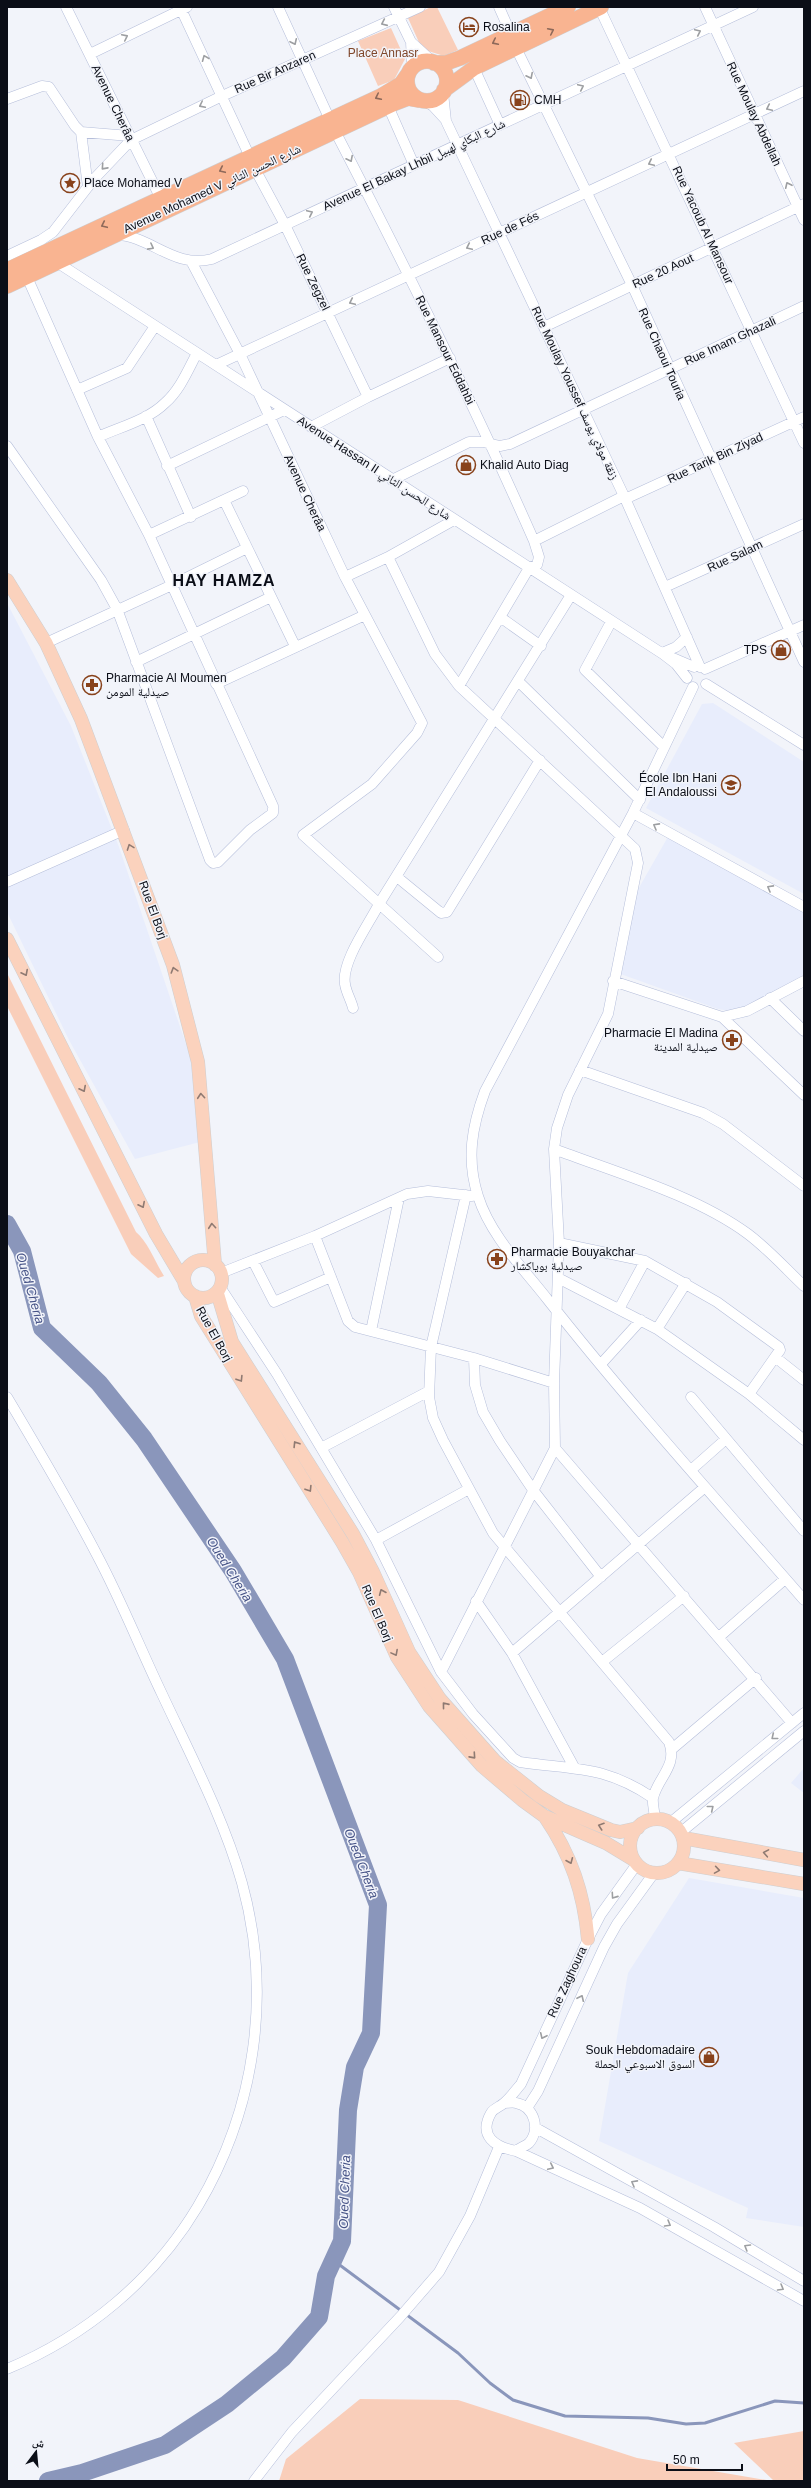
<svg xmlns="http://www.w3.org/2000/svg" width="811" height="2488" font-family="Arial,'Noto Naskh Arabic',sans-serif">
<rect width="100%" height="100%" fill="#f2f4fa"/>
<path fill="#e8edfc" d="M7 603 71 726 119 847 192 1062 200 1142 135 1159 69 1040 7 912Z
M713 703 804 762V894L646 808 702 704Z
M669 835 804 907V976L739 1011H730L718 1009 615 972 628 907Z
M804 1768V1793L791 1783Z
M689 1878 804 1898V2227L746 2218 748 2208 599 2141 628 1973Z"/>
<path fill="#f9ceba" d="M431 7H437L458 50 444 56 422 49 408 18Z
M391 28 405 59 394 80 378 86 358 41Z
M7 973 136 1232C148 1242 155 1262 164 1276L158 1278 131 1254 7 1006Z
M360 2399 458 2400 637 2458 772 2481H279L286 2459Z
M804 2431V2481H774L734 2443Z"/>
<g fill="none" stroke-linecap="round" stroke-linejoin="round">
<path stroke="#8a96bb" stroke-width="3" d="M333 2260 458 2353 490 2383 513 2400 565 2416 648 2418 686 2424 705 2423 775 2401 804 2403"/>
<path stroke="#8a96bb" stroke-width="18" d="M7 1224 22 1251 42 1328 99 1383 144 1439 233 1571 285 1659 378 1905 371 2033 355 2067 348 2110 342 2241 326 2276 319 2317 283 2358 227 2404 165 2445 82 2473 48 2481"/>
<defs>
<path id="minor" d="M66 7 161 199
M180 7 250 157
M278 7 330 120
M394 7 411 42 434 63
M499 7 511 34
M599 7 804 443
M705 7 804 220
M516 48 632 285 804 662
M90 54 187 7
M474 68 500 125
M410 71 412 61 411 42
M443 93 446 121 624 496 700 667
M7 99 42 86 49 87 75 126 81 132 130 136
M425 101 433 106 445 119
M388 106 414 165
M335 131C405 266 473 402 534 541L539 557 537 565 529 568 500 617 541 646
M81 132 88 187
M255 169 285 225 368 397
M117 235C151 236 174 269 212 259L753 7
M7 256 41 240 53 232 94 179 131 140 220 97 420 7
M191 261 240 354 345 577 422 723 417 733 372 784 303 835 438 957
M58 263 663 654 676 664 687 678
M544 327 804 204
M216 365 804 91
M77 390 127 368 155 326
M146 416 191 517
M311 427 368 397 450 358
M98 437C120 427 148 420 165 403 180 390 188 370 197 353
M7 446 101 580 117 609 210 860 213 863 218 862 250 830 273 813V806L149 535 98 437 27 277
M167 466 284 410
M392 480 469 442H483L500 446 510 444 804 306
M625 499 804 417
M224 500 295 646
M149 535 243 491
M534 541 624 496
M345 577 388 557
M665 587 804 524
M611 622 585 670 664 747
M46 643 172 585 247 548
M662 653 676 647 687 637
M673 658 694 667
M136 662 271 597
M705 669 804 625
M519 682 640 800
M216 684 365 615
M706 684 804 745
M459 686 500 617
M693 687 633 813 485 1091C472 1126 466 1159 478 1196 490 1235 523 1268 548 1300 629 1403 718 1501 804 1600
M633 813 804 907
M397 877 441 913 447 912 540 760
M7 882 124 830
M613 981 722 1017 804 1095
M770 998 804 1031
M353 1008C351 1000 346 992 345 984 341 962 369 924 379 904L571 595
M722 1017 747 1011 804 981
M580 1070 703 1113 723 1124 804 1186
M554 1149C617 1173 695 1195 748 1234 768 1249 786 1269 804 1286
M466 1195 431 1347 429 1397 433 1418 443 1440 493 1533 669 1742C678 1766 658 1777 653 1798 652 1804 655 1813 655 1820
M315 1236 348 1321 355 1327 474 1358 554 1383
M559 1243 645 1261 717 1302 779 1347 780 1350 749 1394
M253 1261 274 1302 331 1277
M221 1273 315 1236 407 1194 428 1191 472 1196
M558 1278 657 1329 749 1394 804 1440
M220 1287 277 1374 376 1540 441 1672 473 1714 513 1758 520 1762C575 1770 604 1765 653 1798
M619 1309 645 1261
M657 1329 686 1283
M371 1331 399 1198
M775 1357 804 1380
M474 1358 475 1385 483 1412 500 1441 533 1490 601 1577
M601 1364 641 1320
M7 1397C38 1449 69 1501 97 1555 121 1600 140 1648 162 1694 190 1754 224 1819 242 1883 272 1992 256 2108 198 2206 154 2280 86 2336 7 2369
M691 1397 804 1531
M321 1448 429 1391
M555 1448 792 1723
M691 1470 726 1439
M376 1540 469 1489
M476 1601 512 1653 574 1767
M719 1637 785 1579
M512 1653 705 1487
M602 1662 684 1596
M441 1672 555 1448 554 1383 559 1243 554 1149 557 1128 568 1095 608 1014 638 863 635 849 459 686 435 654 388 557 454 520
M672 1749 756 1678
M670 1823 804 1713
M680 1833 804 1731
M504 2103C507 2103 513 2102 516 2103 534 2106 541 2129 529 2143 526 2146 519 2148 516 2151 495 2147 478 2136 491 2113 494 2108 500 2107 504 2103 510 2098 515 2091 521 2084L588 1939 601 1914 637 1864
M527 2108 538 2091 604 1947 617 1924 654 1873
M536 2128 714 2227 804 2281
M516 2151 640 2208 804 2301
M254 2481 292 2432 400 2317 439 2272 470 2216 499 2147"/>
<path id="major" d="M7 580 46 643 81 719 173 965 198 1062 215 1265
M7 939 156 1234 184 1281
M184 1279a19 19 0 1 1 38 0a19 19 0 1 1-38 0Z
M217 1292 232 1342 353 1534 373 1572 409 1652 440 1699 495 1761 539 1796 562 1810 611 1830 620 1832 638 1828
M195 1296 201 1316 342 1542 359 1572 397 1657 429 1706 482 1766 522 1800 544 1816 606 1843 634 1860
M545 1817C571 1855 584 1893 588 1939
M630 1846a27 27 0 1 1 54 0a27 27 0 1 1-54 0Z
M683 1838 804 1860
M678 1863 804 1884"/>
<path id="highway" d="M407 81a20 20 0 1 1 40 0a20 20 0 1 1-40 0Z
M434 63H446L460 58 568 7
M444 90 474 68 601 7
M7 270 381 96 401 84 408 74
M7 286 395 103 408 98 419 100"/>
</defs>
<use href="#minor" stroke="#b5beda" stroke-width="11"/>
<use href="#major" stroke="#cecfd1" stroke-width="14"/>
<use href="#highway" stroke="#cecfd1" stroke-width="16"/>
<use href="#minor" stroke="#fff" stroke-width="10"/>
<use href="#major" stroke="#fbd2bd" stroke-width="13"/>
<use href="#highway" stroke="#f9b491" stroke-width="15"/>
</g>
<defs><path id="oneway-chevron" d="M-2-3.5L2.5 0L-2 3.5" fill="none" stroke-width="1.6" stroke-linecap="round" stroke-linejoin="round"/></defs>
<g stroke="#9d9fa2">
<use href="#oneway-chevron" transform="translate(384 23) rotate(156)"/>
<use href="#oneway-chevron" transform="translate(698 32) rotate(-25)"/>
<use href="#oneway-chevron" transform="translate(125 37) rotate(-26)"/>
<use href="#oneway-chevron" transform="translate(294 42) rotate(65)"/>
<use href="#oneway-chevron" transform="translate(205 58) rotate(-112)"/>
<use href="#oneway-chevron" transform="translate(530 76) rotate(63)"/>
<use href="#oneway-chevron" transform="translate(581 87) rotate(-25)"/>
<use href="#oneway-chevron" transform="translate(202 105) rotate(154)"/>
<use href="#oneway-chevron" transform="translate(769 108) rotate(155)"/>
<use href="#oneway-chevron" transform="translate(350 159) rotate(63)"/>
<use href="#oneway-chevron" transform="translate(651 163) rotate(155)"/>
<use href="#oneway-chevron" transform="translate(104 167) rotate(132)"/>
<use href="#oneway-chevron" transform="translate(788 185) rotate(-115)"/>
<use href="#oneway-chevron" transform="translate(310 213) rotate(-25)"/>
<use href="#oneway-chevron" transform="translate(151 247) rotate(28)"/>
<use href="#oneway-chevron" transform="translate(469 247) rotate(155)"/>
<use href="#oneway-chevron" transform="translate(352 302) rotate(155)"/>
<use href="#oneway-chevron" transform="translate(656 826) rotate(-151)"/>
<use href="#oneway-chevron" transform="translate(770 888) rotate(-151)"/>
<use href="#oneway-chevron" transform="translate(774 1737) rotate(141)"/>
<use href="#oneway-chevron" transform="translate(711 1808) rotate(-39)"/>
<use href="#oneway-chevron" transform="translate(614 1896) rotate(125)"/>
<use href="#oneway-chevron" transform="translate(581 1998) rotate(-65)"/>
<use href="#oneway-chevron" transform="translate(543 2036) rotate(115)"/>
<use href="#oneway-chevron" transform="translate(551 2167) rotate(25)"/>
<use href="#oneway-chevron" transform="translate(634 2183) rotate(-151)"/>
<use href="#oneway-chevron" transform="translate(668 2224) rotate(30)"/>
<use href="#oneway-chevron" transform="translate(747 2247) rotate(-149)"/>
<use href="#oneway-chevron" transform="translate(781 2288) rotate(30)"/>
</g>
<g stroke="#8e695a">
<use href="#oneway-chevron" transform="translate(551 31) rotate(-26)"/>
<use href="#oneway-chevron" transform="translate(495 42) rotate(154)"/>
<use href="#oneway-chevron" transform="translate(378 97) rotate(154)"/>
<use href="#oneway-chevron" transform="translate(222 170) rotate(155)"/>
<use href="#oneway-chevron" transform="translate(104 225) rotate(155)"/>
</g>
<g stroke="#8f7a72">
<use href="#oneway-chevron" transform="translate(130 847) rotate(-110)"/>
<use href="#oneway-chevron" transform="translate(174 970) rotate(-107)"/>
<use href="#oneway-chevron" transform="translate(25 973) rotate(63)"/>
<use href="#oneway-chevron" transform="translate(83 1089) rotate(63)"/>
<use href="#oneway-chevron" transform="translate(201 1096) rotate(-95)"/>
<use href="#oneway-chevron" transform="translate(142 1205) rotate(63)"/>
<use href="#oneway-chevron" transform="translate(212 1226) rotate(-95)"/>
<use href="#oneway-chevron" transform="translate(240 1379) rotate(58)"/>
<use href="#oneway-chevron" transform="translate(296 1444) rotate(-122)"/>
<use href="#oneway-chevron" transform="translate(309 1489) rotate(58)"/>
<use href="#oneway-chevron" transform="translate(382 1592) rotate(-113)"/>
<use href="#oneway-chevron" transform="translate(395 1653) rotate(62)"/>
<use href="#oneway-chevron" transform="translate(445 1705) rotate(-129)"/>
<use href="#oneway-chevron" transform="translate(473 1756) rotate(48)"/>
<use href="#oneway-chevron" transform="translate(601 1826) rotate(-161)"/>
<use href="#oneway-chevron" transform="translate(766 1853) rotate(-170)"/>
<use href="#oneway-chevron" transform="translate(570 1861) rotate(67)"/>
<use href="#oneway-chevron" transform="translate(717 1870) rotate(9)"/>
</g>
<defs>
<symbol id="hotel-ring" viewBox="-11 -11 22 22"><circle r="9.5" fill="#f2f4fa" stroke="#88421b" stroke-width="1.5"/><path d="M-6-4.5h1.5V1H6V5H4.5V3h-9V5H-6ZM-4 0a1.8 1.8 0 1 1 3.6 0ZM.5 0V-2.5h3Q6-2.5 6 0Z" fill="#88421b"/></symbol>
<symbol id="fuel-ring" viewBox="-11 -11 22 22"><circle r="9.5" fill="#f2f4fa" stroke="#88421b" stroke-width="1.5"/><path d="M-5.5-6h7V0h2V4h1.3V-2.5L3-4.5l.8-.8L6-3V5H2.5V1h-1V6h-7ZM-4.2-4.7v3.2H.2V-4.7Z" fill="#88421b"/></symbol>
<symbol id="sight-ring" viewBox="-11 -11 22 22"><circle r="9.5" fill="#f2f4fa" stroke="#88421b" stroke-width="1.5"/><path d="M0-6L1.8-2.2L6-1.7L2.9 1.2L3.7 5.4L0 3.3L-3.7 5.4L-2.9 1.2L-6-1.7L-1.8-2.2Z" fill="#88421b"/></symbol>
<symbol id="shop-ring" viewBox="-11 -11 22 22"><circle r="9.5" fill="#f2f4fa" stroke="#88421b" stroke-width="1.5"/><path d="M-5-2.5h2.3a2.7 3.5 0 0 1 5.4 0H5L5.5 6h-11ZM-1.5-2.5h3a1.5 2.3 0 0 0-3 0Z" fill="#88421b"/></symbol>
<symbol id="pharmacy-ring" viewBox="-11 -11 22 22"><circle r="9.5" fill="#f2f4fa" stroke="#88421b" stroke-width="1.5"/><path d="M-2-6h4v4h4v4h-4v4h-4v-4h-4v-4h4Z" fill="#88421b"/></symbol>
<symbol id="school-ring" viewBox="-11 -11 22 22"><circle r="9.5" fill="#f2f4fa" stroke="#88421b" stroke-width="1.5"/><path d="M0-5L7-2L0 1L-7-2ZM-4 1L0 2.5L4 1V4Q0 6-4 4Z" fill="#88421b"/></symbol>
</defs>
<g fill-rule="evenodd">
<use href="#hotel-ring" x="458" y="16" width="22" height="22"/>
<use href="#fuel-ring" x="509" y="89" width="22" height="22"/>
<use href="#sight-ring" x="59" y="172" width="22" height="22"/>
<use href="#shop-ring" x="455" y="454" width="22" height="22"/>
<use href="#shop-ring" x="770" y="639" width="22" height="22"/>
<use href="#pharmacy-ring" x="81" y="674" width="22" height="22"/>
<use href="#school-ring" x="720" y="774" width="22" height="22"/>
<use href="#pharmacy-ring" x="721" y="1029" width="22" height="22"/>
<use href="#pharmacy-ring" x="486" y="1248" width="22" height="22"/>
<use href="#shop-ring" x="698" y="2046" width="22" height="22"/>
</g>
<g text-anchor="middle" stroke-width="3" stroke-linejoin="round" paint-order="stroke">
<g font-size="12" fill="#0b0e17" stroke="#f2f4fa" text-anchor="start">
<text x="483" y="31">Rosalina</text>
<text x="534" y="104">CMH</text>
<text x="84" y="187">Place Mohamed V</text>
<text x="480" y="469">Khalid Auto Diag</text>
<text x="767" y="654" text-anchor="end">TPS</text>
<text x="106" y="682">Pharmacie Al Moumen<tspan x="106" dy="14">صيدلية المومن</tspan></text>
<text x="717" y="782" text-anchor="end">École Ibn Hani<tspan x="717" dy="14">El Andaloussi</tspan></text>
<text x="718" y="1037" text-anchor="end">Pharmacie El Madina<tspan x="718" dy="14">صيدلية المدينة</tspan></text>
<text x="511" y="1256">Pharmacie Bouyakchar<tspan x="511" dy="14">صيدلية بوياكشار</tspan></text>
<text x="695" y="2054" text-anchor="end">Souk Hebdomadaire<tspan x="695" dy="14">السوق الاسبوعي الجملة</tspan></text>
</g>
<g font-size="12" fill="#7f472b" stroke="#f2f4fa">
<text x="383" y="57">Place Annasr</text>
</g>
<g font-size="12" fill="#0b0e17" stroke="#f2f4fa">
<text transform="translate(275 72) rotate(-24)" y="4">Rue Bir Anzaren</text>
<text transform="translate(113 103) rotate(64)" y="4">Avenue Cherâa</text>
<text transform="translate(754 114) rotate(65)" y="4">Rue Moulay Abdellah</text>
<text transform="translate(414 165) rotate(-25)" y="4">Avenue El Bakay Lhbil شارع البكاي لهبيل</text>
<text transform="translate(212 189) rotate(-25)" y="4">Avenue Mohamed V شارع الحسن الثاني</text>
<text transform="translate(703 225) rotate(65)" y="4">Rue Yacoub Al Mansour</text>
<text transform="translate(510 228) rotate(-25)" y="4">Rue de Fés</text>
<text transform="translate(663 271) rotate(-25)" y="4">Rue 20 Aout</text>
<text transform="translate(313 282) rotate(64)" y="4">Rue Zegzel</text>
<text transform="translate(730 341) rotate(-25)" y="4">Rue Imam Ghazali</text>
<text transform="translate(445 350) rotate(64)" y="4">Rue Mansour Eddahbi</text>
<text transform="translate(662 354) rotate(66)" y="4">Rue Chaoui Touria</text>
<text transform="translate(575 393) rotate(65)" y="4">Rue Moulay Youssef زنقة مولاي يوسف</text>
<text transform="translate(715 458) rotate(-25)" y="4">Rue Tarik Bin Ziyad</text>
<text transform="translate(374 468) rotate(33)" y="4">Avenue Hassan II شارع الحسن الثاني</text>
<text transform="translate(305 493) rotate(65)" y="4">Avenue Cherâa</text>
<text transform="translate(735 556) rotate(-25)" y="4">Rue Salam</text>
<text transform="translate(153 910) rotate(70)" y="4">Rue El Borj</text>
<text transform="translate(214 1334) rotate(61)" y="4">Rue El Borj</text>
<text transform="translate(377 1613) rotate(67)" y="4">Rue El Borj</text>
<text transform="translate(567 1982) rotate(-65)" y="4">Rue Zaghoura</text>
</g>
<g font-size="13" font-style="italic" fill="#455286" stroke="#f2f4fa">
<text transform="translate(31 1288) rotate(74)" y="5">Oued Cheria</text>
<text transform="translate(230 1569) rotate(58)" y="5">Oued Cheria</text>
<text transform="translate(362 1863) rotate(69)" y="5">Oued Cheria</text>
<text transform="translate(344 2192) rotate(-88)" y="5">Oued Cheria</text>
</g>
<g font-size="16" font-weight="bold" letter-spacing="1" fill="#0b0e17" stroke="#f2f4fa">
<text x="224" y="586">HAY HAMZA</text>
</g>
</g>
<rect width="811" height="2488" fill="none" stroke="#0b0e17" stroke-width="16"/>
<g transform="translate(36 2452) rotate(16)" stroke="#f2f4fa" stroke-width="3" paint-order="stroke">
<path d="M0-3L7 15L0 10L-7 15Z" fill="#0b0e17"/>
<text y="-6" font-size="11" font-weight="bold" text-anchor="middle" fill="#0b0e17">ش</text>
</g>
<path d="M667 2464v6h75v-6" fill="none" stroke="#0b0e17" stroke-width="2"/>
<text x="673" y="2464" font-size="12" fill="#0b0e17" stroke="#f2f4fa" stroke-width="3" paint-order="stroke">50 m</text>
</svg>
